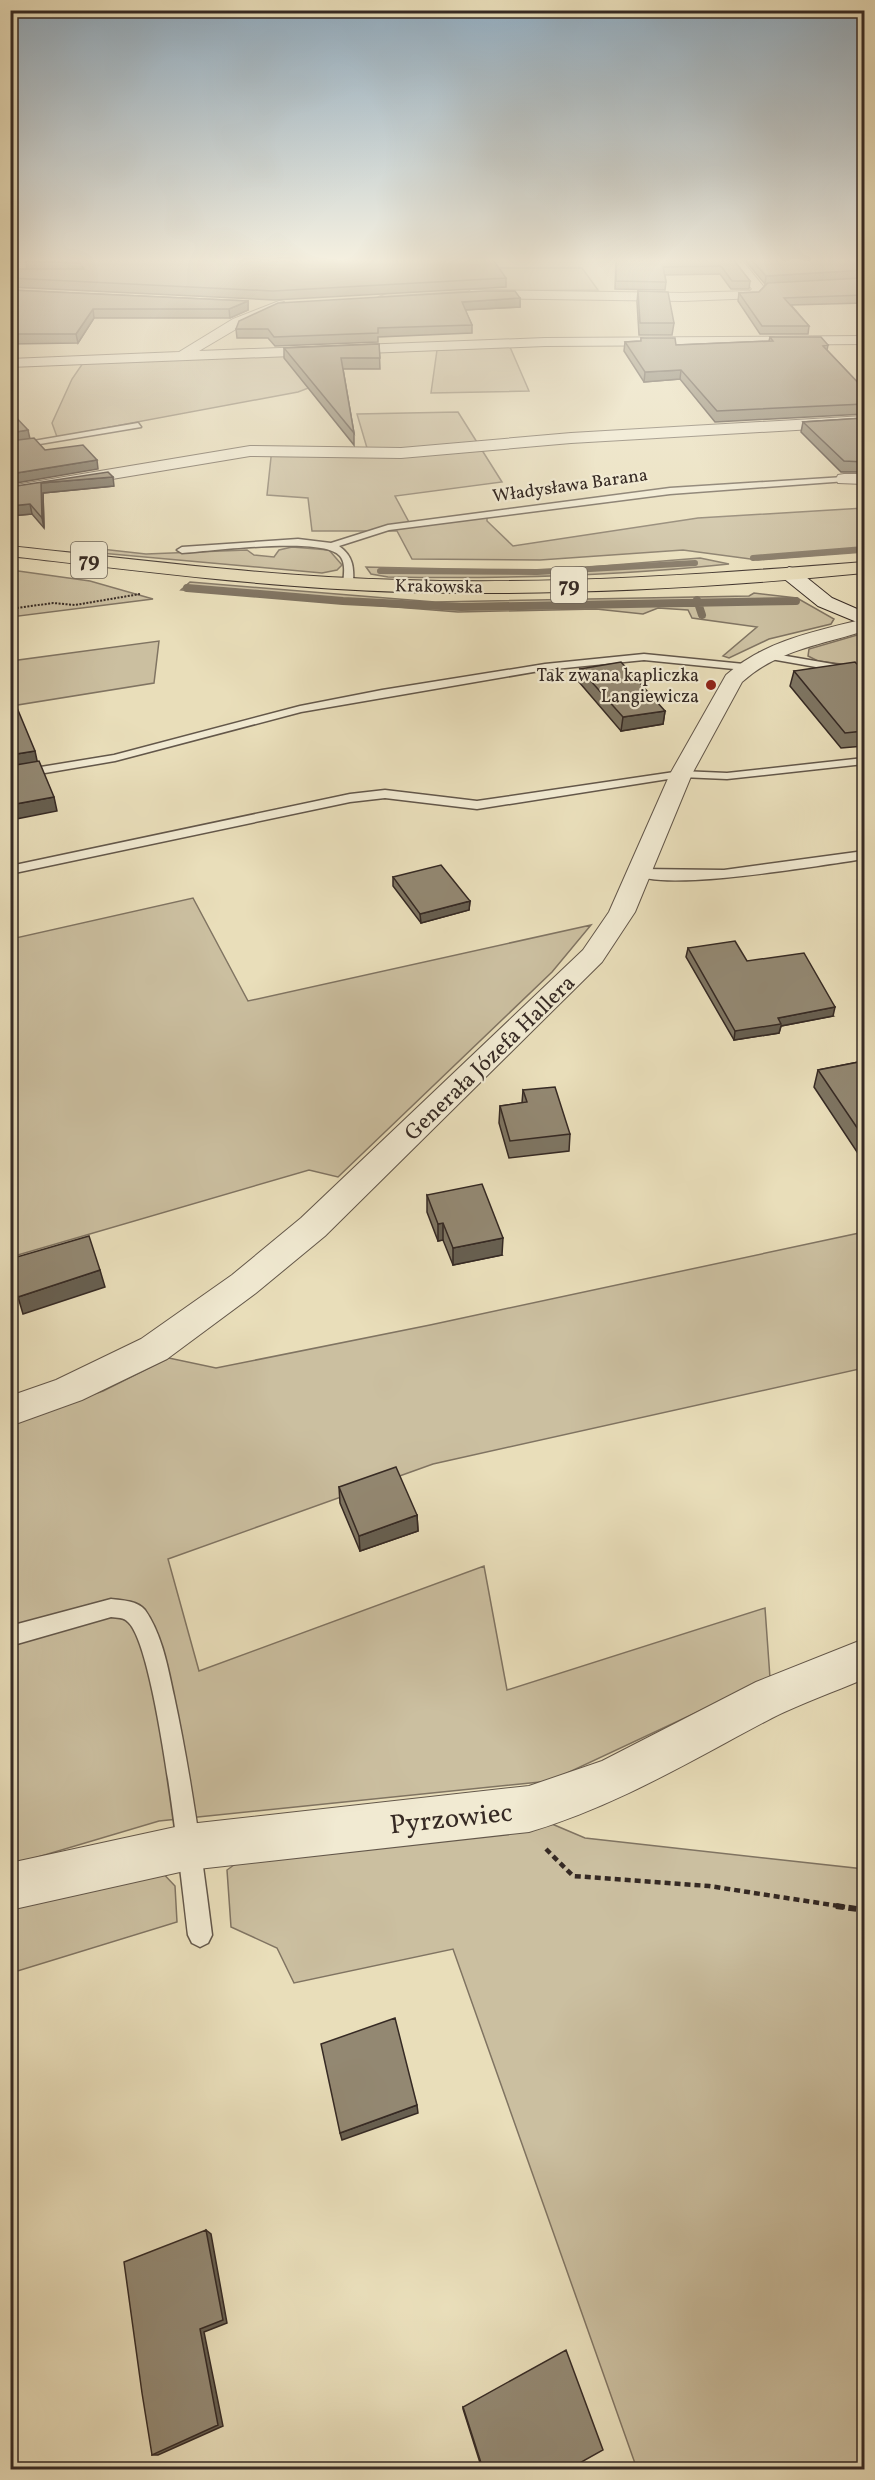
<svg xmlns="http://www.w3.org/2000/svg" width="875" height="2480" font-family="Vollkorn,serif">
<rect width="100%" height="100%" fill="#e9deba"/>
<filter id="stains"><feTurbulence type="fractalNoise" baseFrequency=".00333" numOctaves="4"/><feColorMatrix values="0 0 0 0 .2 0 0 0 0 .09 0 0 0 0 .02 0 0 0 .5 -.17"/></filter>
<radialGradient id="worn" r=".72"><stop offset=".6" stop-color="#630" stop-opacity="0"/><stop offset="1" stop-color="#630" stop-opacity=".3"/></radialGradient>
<path fill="#cbbfa0" stroke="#807462" stroke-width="1.5" d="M364 258 475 268H582L598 290 471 291 378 297 396 289Z
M510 347 529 391 431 393 437 350Z
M341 354 327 381 298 392 57 437 52 423 72 379 83 363Z
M458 412 502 482 395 496 410 524 487 514V521L513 546 698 518 864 508V552L758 560 683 550 540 560 412 559 397 531H312L308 498 267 495 272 448H367L357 414Z
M292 547 329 550 342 565 337 570 322 573 78 551 92 548 146 554 247 550 254 555 274 557 279 550Z
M700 558 729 564C616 576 502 579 388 577L371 574 366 567 540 571Z
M11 570 90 581 153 599 11 617Z
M190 582 435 602 749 596 754 593 797 598 834 619 831 624 769 639 729 658 723 656 757 627 692 618 688 610 658 608 643 614 596 609 458 612 181 590Z
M864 633V667L818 661 808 656 809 649Z
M159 641 154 683 11 706V661Z
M193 898 248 1001 591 925 552 972 338 1177 309 1170 11 1257V939Z
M864 1232V1368L433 1464 168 1559 199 1671 484 1566 507 1690 765 1608 770 1678 550 1781 159 1821 11 1865 10 1423 103 1391 169 1358 216 1368 430 1325Z
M552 1824 585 1838 864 1869V2469H637L453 1949 294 1983 277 1948 231 1927 227 1870 252 1852 366 1834Z
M157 1867 175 1886 177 1922 11 1973V1902Z"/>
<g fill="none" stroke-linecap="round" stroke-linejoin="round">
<path stroke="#7d715f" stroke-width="6" d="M753 558 864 549
M380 571 537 572 695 563"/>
<path stroke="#7d715f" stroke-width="8" d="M187 588 343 601 461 607 796 601
M697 600 702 615"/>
<defs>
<path id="lane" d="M138 423 141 427 10 449V445Z
M844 477 847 481 670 494 389 530 339 546C353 556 354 567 353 583L348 586 343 583C344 575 346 563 340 556 324 536 211 551 182 553L177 550 182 547 298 539 331 543 388 525 670 488Z
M763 652 850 667 855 670 850 673 759 657V653Z
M644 654 744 664 749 667 744 670 644 660 545 670 301 712 115 761 10 779V772L114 755 300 706 382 690 545 664Z
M864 758V764L727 779 681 777 477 809 385 798 350 802 10 874V866L350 794 385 790 477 801 681 771 727 773Z
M864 851V859C828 864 656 894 634 873L640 869 724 870Z
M111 1599C122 1600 138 1601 145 1610 162 1634 168 1668 174 1696 191 1775 202 1855 212 1935L208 1943 200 1947 192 1943 188 1935C182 1885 157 1648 128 1622 124 1617 117 1618 111 1617L10 1646V1626Z"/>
<path id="street" d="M728 258H740L763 286 765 289 758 298 683 301 471 298 465 294 471 290 683 293 750 291 752 289Z
M279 301 284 302V308L243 325 199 351 545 338 864 336V344L545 346 10 367V359L179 352 233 319Z
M864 416V426L571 443 401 458 250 456 10 496V486L250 446 401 448 571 433Z
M844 474H864V484L838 483 836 479 838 475Z
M864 619V631C821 645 777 650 742 682L692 774 635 912 602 962 325 1236 256 1293 167 1359 82 1400 10 1426V1396L56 1380 141 1339 232 1275 301 1218 583 950 609 912 670 774 726 675C764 641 816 631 864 619Z
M864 1639V1679C834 1692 802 1703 772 1718 692 1760 617 1806 529 1832L189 1870 10 1910V1863L189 1824 529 1786 602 1761 756 1682Z"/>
<path id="secondary" d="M789 567 796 569 832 598 864 612V625L818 606 782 577 780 573Z"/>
<path id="primary" d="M10 546C141 560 272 577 403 580 557 585 710 574 864 562V573C711 588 557 596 403 592 272 588 141 571 10 556Z"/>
</defs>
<use href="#lane" stroke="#63574a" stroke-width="3"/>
<use href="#street" stroke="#63574a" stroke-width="2"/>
<use href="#secondary" stroke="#362a24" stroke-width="2"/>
<use href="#primary" stroke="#362a24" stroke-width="2"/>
<path stroke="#362a24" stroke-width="2" stroke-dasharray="2 1.5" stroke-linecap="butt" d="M10 609 53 603 75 605 140 594"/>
<path stroke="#362a24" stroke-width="4.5" stroke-dasharray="6 4" stroke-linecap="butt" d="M546 1849 573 1876 709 1886 845 1907"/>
<path stroke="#362a24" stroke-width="6" stroke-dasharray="8 4.5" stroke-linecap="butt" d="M836 1906 864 1910"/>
<use href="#lane" fill="#f1ead2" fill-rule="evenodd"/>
<use href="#street" fill="#f1ead2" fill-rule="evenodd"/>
<use href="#secondary" fill="#f1ead2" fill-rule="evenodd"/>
<use href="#primary" fill="#e9deba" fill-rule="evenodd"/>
</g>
<path fill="#7e7562" stroke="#362a24" stroke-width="1.5" d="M587 258H732L750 281 749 289H731L720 274 665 275 666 282 665 290 615 289 616 260 587 259Z
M743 258H864V303L791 305 809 326 808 334H760L738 301 739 293 759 292 766 284H765Z
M26 261 506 278V287L274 300 10 287V272L27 269Z
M10 290 248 301V310L230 318H94L78 343 10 344Z
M638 291 674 323 672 335H639L637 302Z
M520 298V307L465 310 472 325V333L378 337V342L275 346 268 338H237L236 329Z
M770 337 828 345 827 350 864 389V414L715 422 680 379 644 382 624 351 625 342 641 341V338L676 345 769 341Z
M379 344 380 369H343L354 433V445L284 358V348Z
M864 418V472H841L801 432 803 422Z
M114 486 43 493 44 528 32 514 10 516V487Z
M580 669 665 711 663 724 621 731 579 682Z
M794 671H864V746L841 748 790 686Z
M393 877 470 901 469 910 421 923 393 886Z
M688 948 833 1016 781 1026 779 1033 734 1040 686 957Z
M864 1061V1154L859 1155 814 1087 818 1070Z
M523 1090 570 1134 569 1151 509 1158 499 1123 500 1106 522 1103Z
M427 1195 502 1255 453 1265 443 1240 438 1241 427 1212Z
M864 1375V1391L861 1385Z
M339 1487 417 1515 418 1531 360 1551 340 1503Z
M463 2407 569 2469H482L463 2409Z"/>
<path fill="#675f50" stroke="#362a24" stroke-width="1.5" d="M864 270V278L765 284 766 276Z
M520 298V307L462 310V302Z
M248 301V310L230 318 229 309Z
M93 309 94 318 78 343 76 334Z
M681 370 680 379 644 382 645 372Z
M28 430 30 439 10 443V433Z
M97 460 98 469 10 484V474Z
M113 477 114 486 43 493 44 528 42 518 41 483Z
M30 504 32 514 10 516V506Z
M665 711 663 724 621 731 623 717Z
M35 751 38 765 10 770V755Z
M54 797 57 811 11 820 10 805Z
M470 901 469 910 421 923 420 914Z
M835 1007 833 1016 781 1026 779 1033 734 1040 735 1031 778 1018Z
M864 1138V1154L859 1155Z
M443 1223V1240L438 1241V1224Z
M503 1238 502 1255 453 1265V1248Z
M100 1270 105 1287 23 1314 18 1297Z
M417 1515 418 1531 360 1551 359 1536Z
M417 2105 418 2113 342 2140 340 2133Z
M206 2230 211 2234 227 2323 204 2332 223 2426 158 2455H152Z"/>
<path fill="#938872" stroke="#362a24" stroke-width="1.5" d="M30 258H492L506 278 273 291 10 278V272L16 269H84L80 263 26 261Z
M616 258H732L750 281H732L721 266 663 267 666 282 616 281Z
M750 258H864V270L766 276Z
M864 278V295L784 298 809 326H762L739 293 759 292 768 283Z
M10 290 248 301 229 309H93L76 334H10Z
M485 291H515L520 298 462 302 472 325 378 328V333L274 337 268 329H236L239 321 278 303Z
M638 291 668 292 674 323H640Z
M770 337H821L828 345 823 346 864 389V404L717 411 681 370 645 372 625 342 641 341V338H675L676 345 773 341Z
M379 344 380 358H341L354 433 284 348Z
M10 411 28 430 10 433Z
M864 418V462L844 461 803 422Z
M34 438 45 450 83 445 97 460 10 474V441Z
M108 472 113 477 41 483 42 518 30 504 10 506V487Z
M621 662 665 711 623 717 580 669Z
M855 662 864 671V731L845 733 794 671Z
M10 703H15L35 751 10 755Z
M39 761 54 797 10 805V766Z
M441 865 470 901 420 914 393 877Z
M735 941 747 961 804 953 835 1007 778 1018 781 1024 735 1031 688 948Z
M864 1061V1138L818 1070Z
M555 1087 570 1134 510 1141 500 1106 527 1102 523 1090Z
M482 1184 503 1238 453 1248 443 1223 438 1224 427 1195Z
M89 1236 100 1270 18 1297 10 1272V1259Z
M396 1467 417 1515 359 1536 339 1487Z
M395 2018 417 2105 340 2133 321 2044Z
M206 2230 223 2320 200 2329 218 2425 152 2455 142 2393 124 2262Z
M566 2350 603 2450 569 2469H483L463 2407Z"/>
<linearGradient id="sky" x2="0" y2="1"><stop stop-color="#90acc1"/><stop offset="0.43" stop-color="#f5f0e0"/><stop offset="1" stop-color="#f5f0e0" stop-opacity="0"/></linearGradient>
<rect width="875" height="605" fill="url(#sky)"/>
<circle fill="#8f2418" stroke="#f1ead2" stroke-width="2" cx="711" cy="685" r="6"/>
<g text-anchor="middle" stroke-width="4.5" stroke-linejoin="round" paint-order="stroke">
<g font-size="18" fill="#362a24" stroke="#f1ead2">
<text transform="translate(570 485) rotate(-8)" y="6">Władysława Barana</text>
<text transform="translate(439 586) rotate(1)" y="6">Krakowska</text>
</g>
<g font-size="18" fill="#362a24" stroke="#f1ead2" text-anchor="end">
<text x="699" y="681">Tak zwana kapliczka<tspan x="699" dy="21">Langiewicza</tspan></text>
</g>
<g fill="#f1ead2" stroke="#6e6458" stroke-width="1.5">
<rect x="71" y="542" width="36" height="36" rx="4.5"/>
<rect x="551" y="567" width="36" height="36" rx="4.5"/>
</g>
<g font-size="21" font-weight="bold" fill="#362a24">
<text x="89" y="567">79</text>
<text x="569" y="592">79</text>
</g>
<g font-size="22" fill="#362a24" stroke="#f1ead2">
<text transform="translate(489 1057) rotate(-44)" y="8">Generała Józefa Hallera</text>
</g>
<g font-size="27" fill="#362a24" stroke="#f1ead2">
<text transform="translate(451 1818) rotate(-6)" y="9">Pyrzowiec</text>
</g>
</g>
<rect width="875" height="2480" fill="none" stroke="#e9deba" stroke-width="36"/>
<rect x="12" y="12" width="851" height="2456" fill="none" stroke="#362a24" stroke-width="3"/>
<rect x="18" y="18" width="839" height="2444" fill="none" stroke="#362a24" stroke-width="1.5"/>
<rect width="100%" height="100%" filter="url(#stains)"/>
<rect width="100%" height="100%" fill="url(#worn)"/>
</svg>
